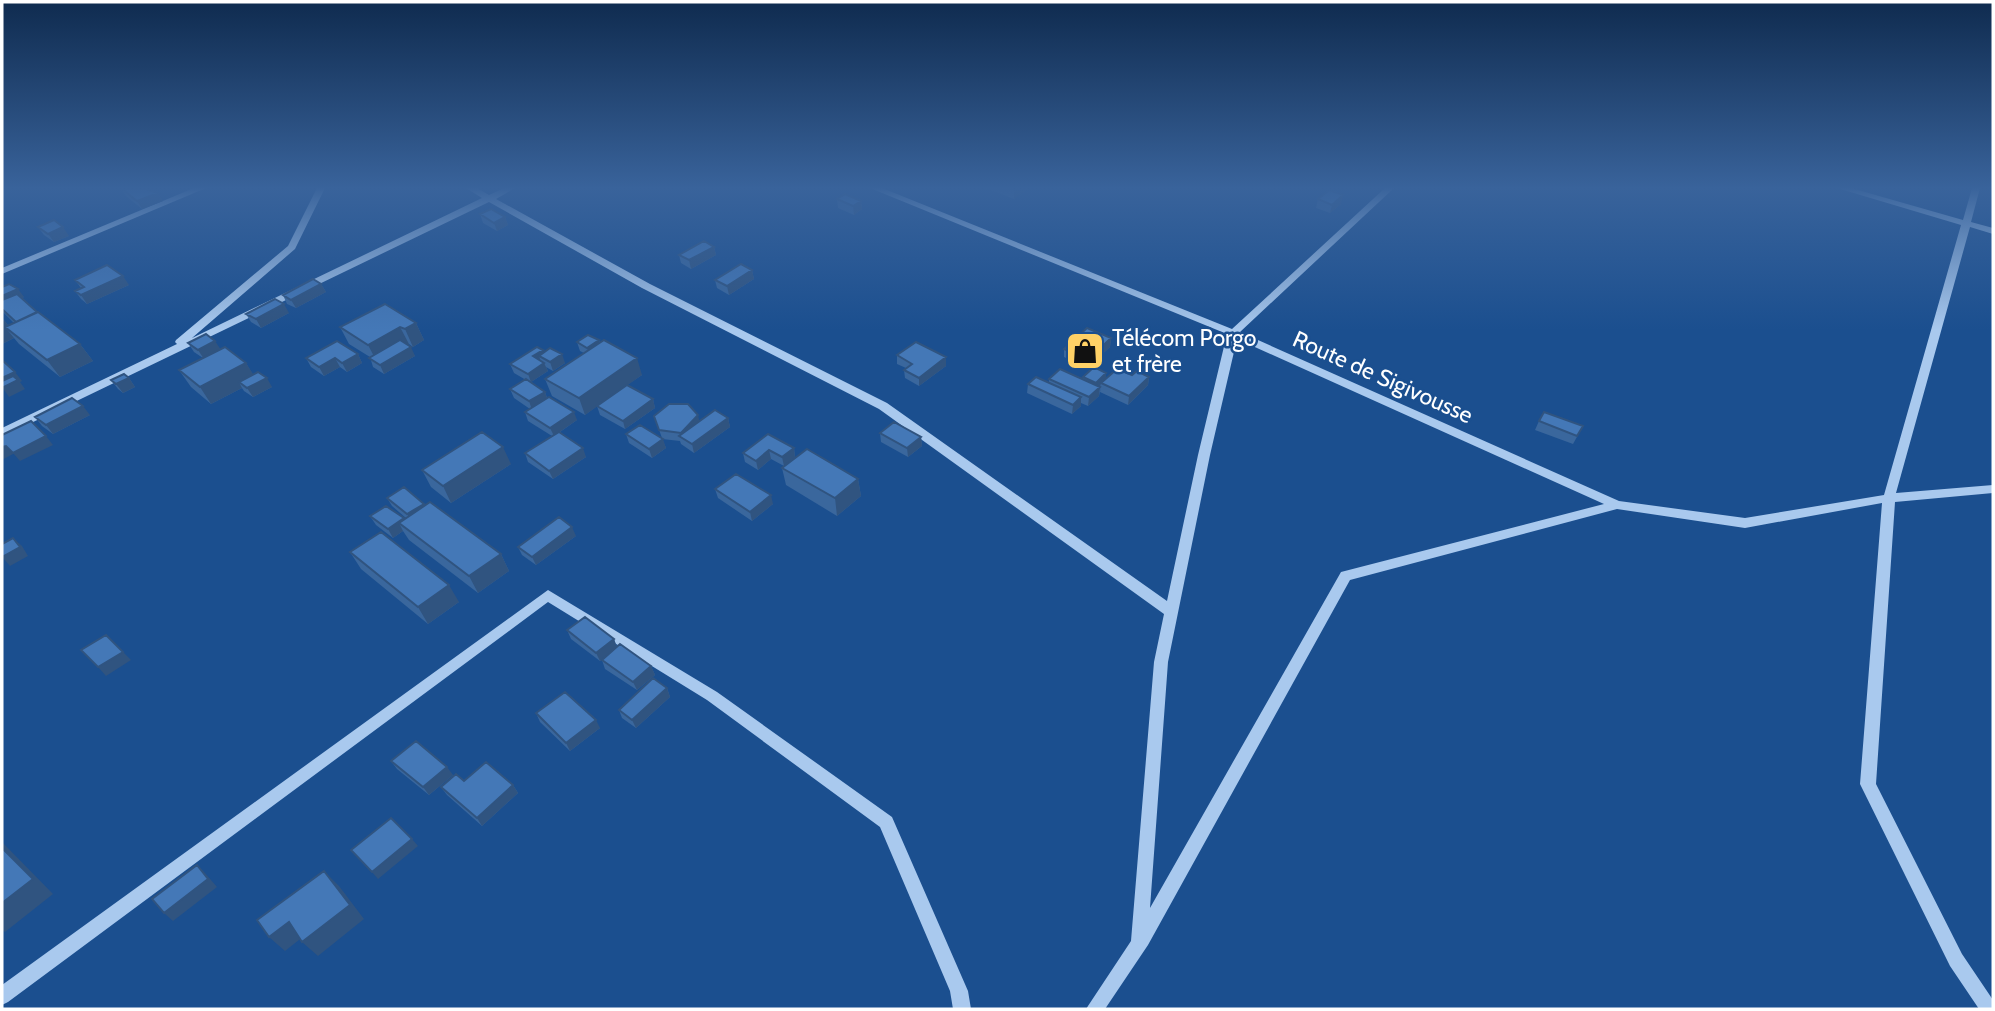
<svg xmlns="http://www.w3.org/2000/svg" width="1995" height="1011" font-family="Cabin,sans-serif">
<rect width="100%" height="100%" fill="#1b4f8f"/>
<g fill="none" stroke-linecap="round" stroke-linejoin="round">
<path fill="#a9c9ee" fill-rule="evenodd" d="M194 188H206L2 274V268Z
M317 188H325L295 249 192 338 482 198 466 188H477L489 195 504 188H515L496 199 650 284 887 403 1167 601 1198 455 1227 334 870 188H882L1232 329 1385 188H1394L1240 332 1619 501 1745 518 1884 495 1961 225 1837 188H1851L1963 220 1972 188H1980L1971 222 1993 228V234L1970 227 1896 493 1993 485V493L1895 502 1876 784 1962 954 1993 1000V1009H1979L1950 966 1860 784 1882 503 1745 528 1617 509 1350 580 1148 945 1105 1009H1086L1131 941 1154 662 1164 614 879 409 642 288 489 202 2 437V428L177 344 175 342 176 340 288 246ZM1237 339 1604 504 1341 572 1150 908 1168 662 1210 455Z
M548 590 717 692 892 817 968 991 971 1009H953L950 991 880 827 707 700 548 602 8 1002 2 1005V985Z"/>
</g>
<path fill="#3a679d" d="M121 188H160L161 190 156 192 163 201 142 209 126 196Z
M985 188H1028L1014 199Z
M1318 199 1341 204 1330 213 1316 208Z
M837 200 861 201 862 209 854 215 838 208Z
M480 214 505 217 508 225 497 231 483 223Z
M38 227 69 236 54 242 44 235Z
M714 247 716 255 691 269 681 263 679 255Z
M752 270 754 279 729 295 717 288 715 280Z
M75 280 129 285 87 304 81 299 75 291 81 288Z
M321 284 326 292 296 308 287 304 283 295Z
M2 287 24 297 22 298 37 312 80 344 93 361 60 377 19 344 14 338 2 344V318L8 325 14 323 2 311Z
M289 313 261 328 251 322 246 314Z
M416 323 424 340 413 347 409 344 407 345 415 356 384 374 373 367 370 357 349 344 340 327Z
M1111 338 1110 347 1087 368 1064 357V349Z
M599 340 600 343 642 375 627 385 653 399 655 408 625 429 600 415 597 406 585 415 552 396 545 379 584 353 580 351 577 342Z
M188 343 221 349 246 363 253 375 272 387 253 397 244 391 242 388 211 404 191 387 179 370 203 358 194 352Z
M544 352 565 363 553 371 546 367 548 371 531 382 545 392 547 398 577 420 560 432 586 457 553 479 528 462 525 453 552 436 528 421 525 412 530 409 514 398 510 389 526 380 514 373 510 364Z
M358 354 362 363 347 372 340 367 324 376 311 367 306 358Z
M897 355 946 357V366L919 386 905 378 904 370 906 368 897 364Z
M1106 373V379L1132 375 1149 377 1148 385 1128 405 1100 392 1101 386 1099 396 1088 406 1081 403V406L1072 414 1027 393 1028 384 1049 383V379H1083V377Z
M129 378 135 387 123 393 118 389 111 380Z
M90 415 53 434 42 426 35 417Z
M654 416 699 421 728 418 730 427 694 453 681 444 680 441 662 439 666 448 652 458 629 443 626 434 662 438Z
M1539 421 1583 426 1573 444 1535 430Z
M880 433 921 437 922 446 908 457 881 442Z
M794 448 795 457 784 466 771 459 758 470 745 462 743 453Z
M511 464 451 503 431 487 422 470Z
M782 468 858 479 861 496 837 516 786 485Z
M715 489 773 504 752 521 718 498Z
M387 498 425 505 501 554 509 571 478 593 409 540 403 531 393 538 376 525 370 516 405 519 406 518 392 506Z
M576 536 536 565 522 555 518 547Z
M350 552 459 602 428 624 361 569Z
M567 630 614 639 617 647 651 666 655 675 637 690 605 669 602 660 606 656 600 661 571 639Z
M667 688 670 697 636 728 622 718 619 710Z
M536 713 600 728 570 751 540 722Z
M391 761 453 775 429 795 397 769Z
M464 781 513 785 518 793 482 826 447 795 441 787Z"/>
<path fill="#305480" d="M143 188H160L161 190 147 196Z
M1014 188H1028L1014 199Z
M158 193 163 201 142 209 137 201Z
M1343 195 1341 204 1330 213 1332 205Z
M861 201 862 209 854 215 853 206Z
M505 217 508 225 497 231 494 223Z
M63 227 69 236 54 242 48 234Z
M714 247 716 255 691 269 689 260Z
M752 270 754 279 729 295 727 286Z
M123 276 129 285 87 304 81 295Z
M321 284 326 292 296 308 291 300Z
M18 289 24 297 2 308V296Z
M284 304 289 313 261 328 256 319Z
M4 320 17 336 5 327 14 338 2 344V321Z
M416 323 424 340 413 347 405 329Z
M400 327 409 344 377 362 368 345Z
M1111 338 1110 347 1087 368 1088 360Z
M599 340 602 349 590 356 587 348Z
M215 341 221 350 204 359 198 350Z
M80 344 93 361 60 377 47 360Z
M411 347 415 356 384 374 380 365Z
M543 350 546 358 539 356 541 362 533 356Z
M358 354 362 363 347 372 342 363Z
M562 354 565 363 553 371 550 362Z
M946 357V366L919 386V378Z
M335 358 340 367 324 376 319 367Z
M637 358 642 375 585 415 579 398Z
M246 363 257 380 239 382 242 388 211 404 200 387Z
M544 363 548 371 531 382 528 374Z
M15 372 22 381 20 382 25 389 9 397 2 387V378Z
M1106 373V381L1101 383 1100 387 1099 396 1088 406 1089 397 1095 391 1096 383Z
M1149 377 1148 385 1128 405 1129 396Z
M129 378 135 387 123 393 116 384Z
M267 378 272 387 253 397 247 388Z
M545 392 548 401 532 410 529 401Z
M1081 397V406L1072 414 1073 405Z
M653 399 655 408 625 429 623 421Z
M83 406 90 415 53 434 46 425Z
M574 412 577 420 554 436 550 428Z
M698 415 700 424 685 440 681 433Z
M728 418 730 427 694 453 692 444Z
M46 436 53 445 20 461 13 453Z
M921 437 922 446 908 457 907 448Z
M663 439 666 448 652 458 649 449Z
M6 446 13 454 2 460V447Z
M503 447 511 464 451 503 443 486Z
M583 448 586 457 553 479 549 471Z
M794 448 795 457 784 466 782 457Z
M769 450 771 459 758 470 756 461Z
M858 479 861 496 837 516 835 498Z
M771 495 773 504 752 521 750 512Z
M424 504 429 513 412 523 407 514Z
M404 518 399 523 403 531 393 538 388 529Z
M572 527 576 536 536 565 532 557Z
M13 538 22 546 28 556 10 566 2 557Z
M501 554 509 571 478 593 469 576Z
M449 585 459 602 428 624 418 607Z
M614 639 617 648 600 661 596 653Z
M123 652 131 660 106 676 98 667Z
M651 666 655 675 637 690 633 682Z
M667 688 670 697 636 728 632 720Z
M596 720 600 728 570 751 566 743Z
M447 767 453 775 429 795 423 787Z
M513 785 518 793 482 826 477 818Z
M412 839 418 846 378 879 372 872Z
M2 842 53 894 5 932 2 930Z
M197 865 205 873 217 887 173 921 164 913Z
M324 871 339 886 364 919 318 956 302 942Z
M289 922 304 936 285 951 269 937Z"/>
<path fill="#4478b7" stroke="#305480" stroke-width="2" d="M121 188H144L158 193 137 201Z
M1329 190 1343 195 1332 205 1318 199Z
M845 194 861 201 853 206 837 199Z
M491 209 505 217 494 223 480 214Z
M54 220 63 227 48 234 38 227Z
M704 241 714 247 689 260 679 255Z
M741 264 752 270 727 286 715 280Z
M107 265 123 276 81 295 75 291 84 287 75 280Z
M313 279 321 284 291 300 283 295Z
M9 284 18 289 2 296V287Z
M17 294 37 312 16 322 2 309V300Z
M275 299 284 304 256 319 246 314Z
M385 304 416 323 405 329 400 327 368 345 340 327Z
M38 312 80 344 47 360 5 327Z
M1087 328 1111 338 1088 360 1064 349Z
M206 334 215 341 198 350 188 343Z
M588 335 599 340 587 348 577 342Z
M400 340 411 347 380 365 369 358Z
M604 340 637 358 579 398 545 379Z
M337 341 358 354 342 363 335 358 319 367 306 358Z
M916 342 946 357 919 378 904 370 912 364 897 355Z
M225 347 246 363 200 387 179 370Z
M537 347 543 350 533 356 544 363 528 374 510 364Z
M550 348 562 354 550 362 539 356Z
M2 360 15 372 2 378Z
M1094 367 1106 373 1096 383 1083 377Z
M1060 369 1100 387 1089 397 1049 379Z
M1117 369 1132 375 1137 371 1149 377 1129 396 1101 383Z
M258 372 267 378 247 388 239 382Z
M124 374 129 378 116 384 111 380Z
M13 376 18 380 2 388V381Z
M1036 377 1081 397 1073 405 1028 384Z
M526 379 545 392 529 401 510 389Z
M627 385 653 399 623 421 597 406Z
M549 397 574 412 550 428 525 412Z
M72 398 83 406 46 425 35 417Z
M669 404H688L698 415 681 433 659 430 654 416Z
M715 410 728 418 692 444 679 436Z
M1544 412 1583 426 1577 436 1539 421Z
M31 421 46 436 13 453 6 446 2 447V435Z
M894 422 921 437 907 448 880 433Z
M640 425 663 439 649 449 626 434Z
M482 432 503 447 443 486 422 470Z
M559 432 583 448 549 471 525 453Z
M768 434 794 448 782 457 769 450 756 461 743 453Z
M807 449 858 479 835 498 782 468Z
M736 474 771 495 750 512 715 489Z
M404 487 424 504 407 514 387 498Z
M430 502 501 554 469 576 399 523Z
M386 506 404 518 388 529 370 516Z
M559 517 572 527 532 557 518 547Z
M381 532 449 585 418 607 350 552Z
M13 538 20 547 2 557V544Z
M585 617 614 639 596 653 567 630Z
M106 635 123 652 98 667 81 650Z
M620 644 651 666 633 682 602 660Z
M653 678 667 688 632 720 619 710Z
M565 692 596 720 566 743 536 713Z
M416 741 447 767 423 787 391 761Z
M486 762 513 785 477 818 441 787 456 774 464 781Z
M391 818 412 839 372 872 351 850Z
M2 848 33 879 2 903Z
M197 865 208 879 164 913 152 899Z
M324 871 350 905 302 942 289 922 269 937 257 920Z"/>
<linearGradient id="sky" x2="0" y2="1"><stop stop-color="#0f2b4f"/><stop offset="0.57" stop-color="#39639b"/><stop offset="1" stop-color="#39639b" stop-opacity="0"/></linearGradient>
<rect width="1995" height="330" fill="url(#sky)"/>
<defs>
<symbol id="shop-square" viewBox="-11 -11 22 22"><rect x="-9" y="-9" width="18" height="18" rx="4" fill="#ffd166" stroke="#1b4f8f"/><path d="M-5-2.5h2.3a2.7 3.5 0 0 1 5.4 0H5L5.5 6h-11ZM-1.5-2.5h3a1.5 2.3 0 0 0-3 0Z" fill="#111"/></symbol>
</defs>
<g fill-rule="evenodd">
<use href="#shop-square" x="1063" y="329" width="44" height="44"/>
</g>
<g text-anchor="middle" stroke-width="5" stroke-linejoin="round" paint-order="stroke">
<g font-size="23" fill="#fff" stroke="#1b4f8f" text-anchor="start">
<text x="1112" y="346">Télécom Porgo<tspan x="1112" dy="26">et frère</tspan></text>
</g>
<g font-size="23" fill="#fff" stroke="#1b4f8f">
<text transform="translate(1383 377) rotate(24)" y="8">Route de Sigivousse</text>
</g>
</g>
<rect width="1995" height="1011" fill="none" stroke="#ffffff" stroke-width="7"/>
</svg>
